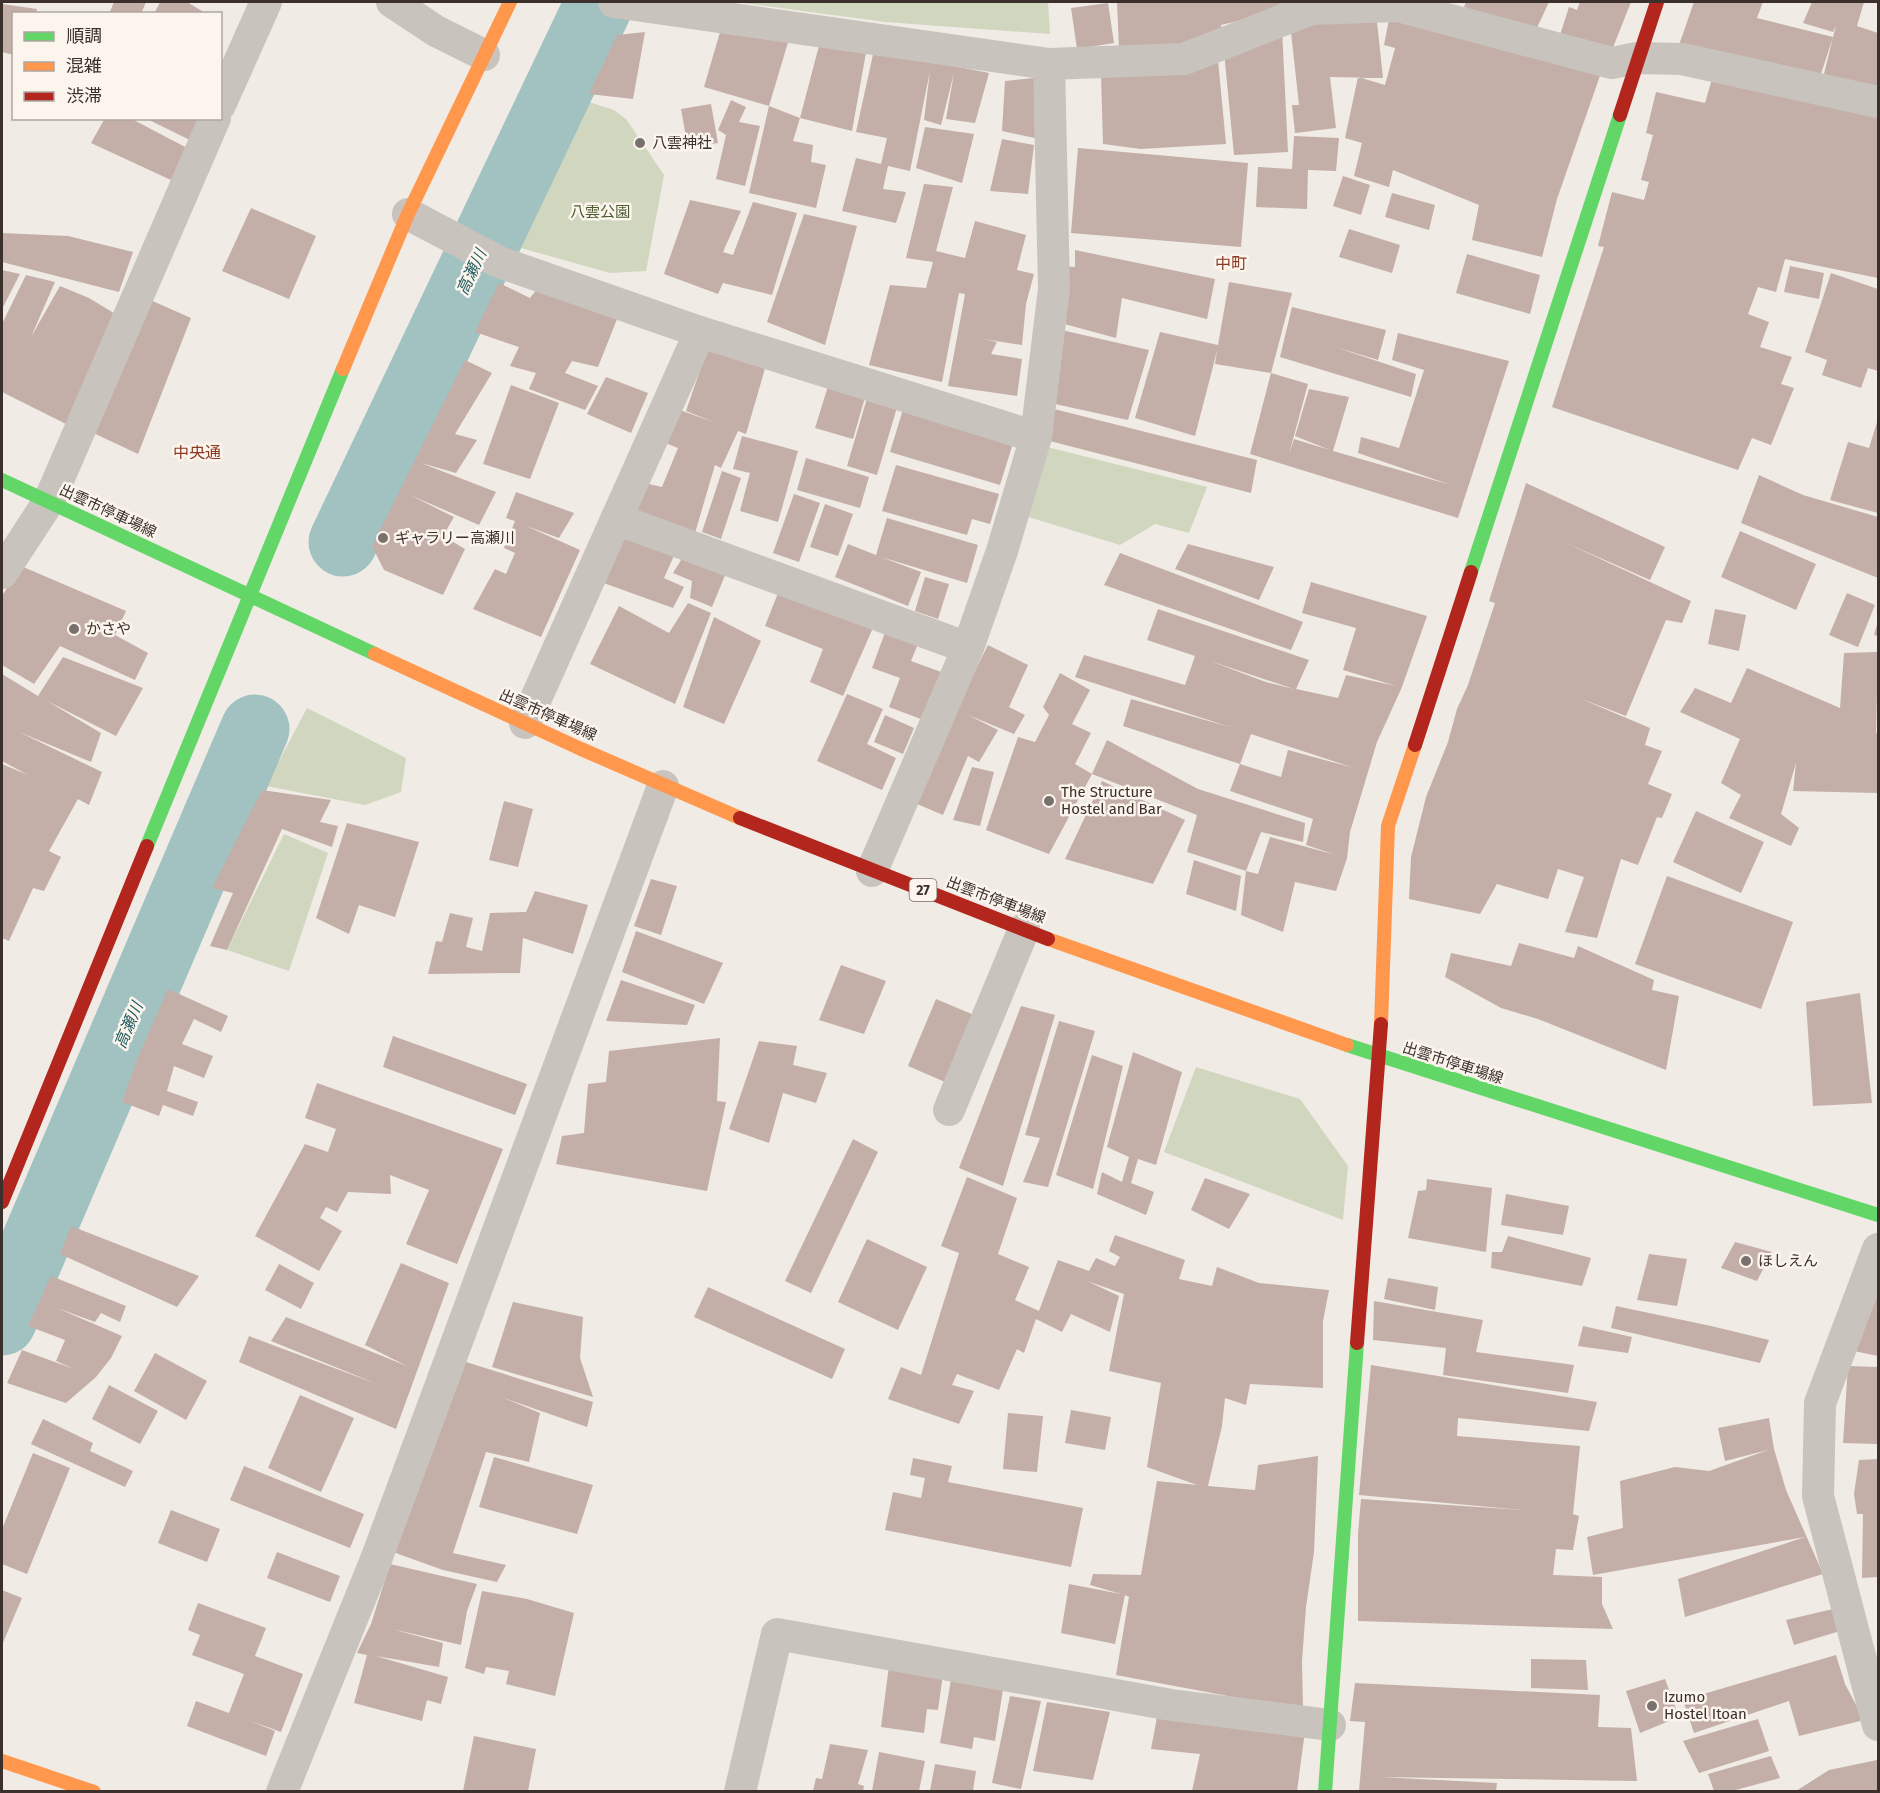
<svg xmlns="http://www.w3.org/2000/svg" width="1880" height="1793" font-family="'Fira Sans','Noto Sans JP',sans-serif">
<rect width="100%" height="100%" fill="#f0ebe5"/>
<path fill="#d1d6bf" d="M735 2H1048L1050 34 885 22Z
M589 102 614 110 626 119 664 175 646 271 610 273 521 248Z
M1043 446 1207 487 1189 533 1155 524 1120 545 1022 515Z
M307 708 406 758 401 792 365 805 266 786Z
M284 834 328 853 289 971 227 950Z
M1196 1067 1300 1099 1348 1166 1343 1220 1164 1152Z"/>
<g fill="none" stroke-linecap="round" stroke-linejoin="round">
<path stroke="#a1c2c1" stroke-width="69" d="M343 542 600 2
M2 1321 255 729"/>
</g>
<path fill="#c3afa7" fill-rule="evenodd" d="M114 2 129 3 146 2 141 14H109Z
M160 2H187L207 14H154Z
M1117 2H1285L1251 18 1221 25 1222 32 1193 44 1119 49Z
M1466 2H1549L1535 32 1464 7Z
M1580 2H1631L1612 50 1560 35 1569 7 1577 10Z
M1694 2H1763L1757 18 1833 37 1820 77 1679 45Z
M1812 2H1864L1857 26 1878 33V90L1824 74 1836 25 1833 32 1803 23Z
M1108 3 1114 43 1077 49 1071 8Z
M2 4 37 9 36 14H14V55L2 52Z
M1376 13 1383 78 1330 77 1336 128 1295 133 1292 105H1299L1290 23Z
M1390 14 1602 70 1557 199 1542 257 1472 240 1479 205 1393 170 1389 187 1354 176 1362 143 1345 138 1358 77 1385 85 1395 48 1384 45Z
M725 15 792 29 769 106 704 87Z
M1282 29 1288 152 1234 155 1224 52Z
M645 32 633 99 589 94 617 35Z
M821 38 867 47 852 131 800 118Z
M874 50 989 73 975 123 946 119 954 73 941 125 924 120 930 71 910 171 888 166 883 189 906 192 896 223 842 211 856 158 881 164 887 138 856 132Z
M1218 60 1226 144 1141 149 1103 144 1101 75Z
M1714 72 1878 112V278L1785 259 1776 292 1758 287 1748 314 1769 322 1760 347 1792 357 1781 384 1794 388 1771 445 1752 438 1738 470 1552 407 1604 247 1598 246 1612 192 1644 200 1649 182 1641 180 1653 135 1646 133 1656 92 1705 103Z
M1034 78 1035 138 1002 131 1005 81Z
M731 100 746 107 739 122 760 126 745 186 716 179 726 135 718 130Z
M711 104 718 143 688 148 681 109Z
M769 106 800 118 793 141 813 145 811 162 826 165 816 208 749 193Z
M105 118H130L187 148 173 181 91 143Z
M145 118H194L202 122 194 142Z
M925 127 974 134 962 183 916 168Z
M1294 136 1339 138 1336 171 1308 170 1307 209 1256 207 1258 167 1292 169Z
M1002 139 1034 145 1028 194 990 191Z
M1078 148 1248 163 1241 247 1071 233Z
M1343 176 1370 185 1361 215 1333 206Z
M924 184 953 187 936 251 965 258 975 221 1026 235 1017 270 1034 274 1026 304 1022 345 983 339 997 342 991 354 1022 359 1017 396 948 386 965 294 959 293 942 382 869 365 890 285 926 288 933 262 906 258Z
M1392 193 1435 205 1429 230 1385 217Z
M690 200 741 211 723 252 733 255 753 202 797 213 772 295 723 283 718 294 664 274Z
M251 208 316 236 289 299 222 271Z
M804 214 857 226 825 345 767 322Z
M1349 229 1400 245 1392 273 1339 257Z
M2 233 68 236 133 252 119 292 2 262Z
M1075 250 1215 279 1207 319 1122 298 1116 338 1057 322 1060 266 1075 267Z
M1467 254 1540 275 1530 314 1456 293Z
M1790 266 1824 273 1819 299 1784 292Z
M2 270 20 274 2 309Z
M1831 273 1878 289V371L1868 368 1861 388 1822 375 1827 360 1805 352Z
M26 275 55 282 31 337 60 286 89 298 117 315 68 425 2 392V324Z
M544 280 619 314 598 367 572 361 565 373 598 386 585 410 529 389 536 373 510 366 519 347 475 332 499 283 530 298Z
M1229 282 1292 293 1271 373 1215 364 1217 351 1195 436 1135 418 1160 332 1218 345Z
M148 299 191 318 138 454 87 430Z
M1292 307 1386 330 1378 360 1335 347 1416 374 1411 397 1280 357Z
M1057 329 1149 350 1128 420 1046 402Z
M1398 333 1509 361 1458 518 1250 454 1271 373 1308 384 1289 454 1294 439 1330 450 1295 436 1309 389 1349 397 1333 451 1451 485 1358 453 1361 437 1399 448 1424 370 1392 360Z
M708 347 766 365 746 434 738 431 721 468 715 465 695 533 634 509 644 483 662 487 678 448 663 442 677 409 716 423 686 411Z
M465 360 492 373 455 434 477 440 456 473 421 463 496 492 479 525 410 495 454 517 443 536 465 549 443 595 384 570 372 546Z
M606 377 648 393 631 433 587 414Z
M829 383 866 394 853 439 815 428Z
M511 385 559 403 530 479 483 464Z
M868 395 898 404 877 475 847 466Z
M904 406 1014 440 1000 485 890 452Z
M1050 408 1257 460 1251 493 1046 440Z
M1878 419V513L1830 500 1848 442 1869 448Z
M742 436 798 451 778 522 740 511 750 473 733 469Z
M806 458 869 477 860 508 797 490Z
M896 465 999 494 990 524 972 519 967 535 882 511Z
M722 471 741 478 721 539 702 532Z
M1759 475 1803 495 1878 517V578L1741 523Z
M1526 483 1665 547 1650 580 1564 542 1691 601 1682 623 1666 620 1626 716 1579 698 1650 728 1645 745 1662 751 1648 784 1672 794 1662 818 1657 817 1638 865 1621 859 1597 938 1565 932 1584 877 1558 869 1548 899 1497 884 1480 914 1409 899 1411 857 1426 797 1448 742 1457 709 1468 685 1495 603 1489 601Z
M516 492 574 513 559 538 526 526 580 550 541 637 473 609 495 569 506 574 515 553 504 548 515 521 506 518Z
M794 494 820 503 799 562 773 553Z
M825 504 853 514 838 556 810 547Z
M887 518 978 545 967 583 881 557 921 572 908 606 835 577 848 544 876 555Z
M620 529 677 549 664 578 684 587 673 608 598 581Z
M1740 531 1816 564 1796 610 1721 577Z
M1188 544 1274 567 1259 600 1175 569Z
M686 552 728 568 712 607 690 598 692 581 673 573Z
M1120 553 1303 622 1291 650 1104 585Z
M21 566 126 611 115 635 148 653 135 680 60 646 34 684 2 665V596Z
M925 577 949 584 938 619 915 611Z
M1311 582 1427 616 1402 687 1377 742 1350 832 1347 858 1336 891 1295 882 1283 932 1241 915 1246 871 1258 874 1270 837 1336 855 1306 845 1313 819 1230 791 1240 764 1281 777 1288 750 1354 768 1251 734 1240 764 1123 726 1131 699 1230 727 1075 677 1084 655 1185 685 1195 656 1147 640 1158 609 1309 660 1296 689 1338 698 1346 675 1396 686 1343 670 1356 628 1302 613ZM1210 661 1294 689 1266 682Z
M780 588 876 621 843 696 810 682 823 649 765 626Z
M1847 593 1875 605 1858 647 1829 635Z
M688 603 711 613 675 704 590 664 619 606 669 633Z
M1715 609 1746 615 1739 651 1708 644Z
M714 617 761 641 724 724 683 707Z
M1878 621V636L1874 635Z
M887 627 920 639 911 661 944 673 926 721 889 707 900 678 872 668Z
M988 645 1028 665 1009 707 1025 715 1014 734 968 715 998 730 979 762 968 756 943 815 910 801Z
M1878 652 1876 733 1878 734V793L1793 791 1796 763 1781 814 1799 828 1791 846 1729 818 1741 795 1721 783 1740 739 1680 712 1695 688 1731 703 1747 668 1840 708 1844 653Z
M63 657 143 688 116 736 47 701 101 733 91 762 19 732 102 772 89 805 78 799 49 851 61 857 44 891 33 888 9 941 2 938V764L28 775 2 761V674L38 696Z
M1060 673 1090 690 1072 724 1091 733 1075 764 1092 774 1049 854 986 830 1018 737 1035 742 1049 715 1043 707Z
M847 694 883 709 867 744 896 758 882 790 817 761Z
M885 715 914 728 903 754 874 742Z
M1107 740 1198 789 1305 823 1303 842 1261 832 1246 871 1187 852 1197 815 1092 774Z
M972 767 994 772 980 826 953 820Z
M1102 781 1185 820 1153 884 1065 859Z
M262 790 331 800 320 822 338 826 332 847 282 829 227 950 210 946 233 893 212 888Z
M504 801 533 809 518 867 489 860Z
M1696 811 1764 842 1741 893 1673 862Z
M347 823 419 842 395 917 359 905 349 934 316 918Z
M1194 860 1241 876 1236 911 1186 894Z
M1667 876 1793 922 1761 1009 1635 964Z
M651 879 677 886 661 935 634 926Z
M535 891 588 905 573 954 523 938 520 973 428 974 436 941 442 942 450 913 473 918 466 947 482 951 490 913 526 912Z
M636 931 723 963 704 1004 622 972Z
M1519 943 1574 958 1578 946 1654 980 1652 990 1679 996 1666 1070 1538 1019 1501 1008 1445 977 1451 953 1511 966Z
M841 965 886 981 864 1034 819 1020Z
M621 980 695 1005 687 1025 606 1021Z
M168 989 228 1016 221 1032 194 1019 182 1044 213 1056 204 1078 174 1066 167 1091 198 1102 193 1116 163 1105 159 1116 122 1102 137 1060Z
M1860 993 1872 1103 1813 1106 1806 1002Z
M936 999 981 1018 952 1085 908 1066Z
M1021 1006 1055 1015 1003 1186 959 1168Z
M1059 1021 1095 1031 1048 1187 1023 1182 1040 1138 1025 1135Z
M393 1036 527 1084 515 1115 383 1067Z
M720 1038 717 1101 726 1102 707 1191 556 1164 562 1136 584 1133 588 1084 606 1082 609 1051Z
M759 1041 797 1046 793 1065 827 1073 816 1103 783 1093 769 1143 729 1129Z
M1133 1052 1182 1072 1156 1165 1138 1159 1131 1183 1154 1192 1146 1215 1097 1194 1102 1172 1122 1182 1129 1157 1107 1147Z
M1092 1055 1123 1066 1093 1189 1056 1175Z
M317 1083 503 1149 457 1264 406 1244 429 1190 390 1175 391 1194 348 1192 337 1212 326 1207 320 1218 342 1231 319 1271 255 1236 305 1144 328 1152 336 1129 305 1118Z
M853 1139 878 1152 811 1293 785 1281Z
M967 1177 1017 1198 998 1254 1029 1267 1015 1300 1039 1311 1058 1260 1089 1271 1096 1258 1115 1266 1120 1257 1109 1251 1115 1235 1185 1260 1179 1279 1212 1286 1217 1267 1259 1283 1329 1290 1323 1321V1388L1250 1384 1246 1405 1225 1398 1222 1426 1208 1486 1255 1490 1258 1465 1318 1456 1314 1552 1306 1607 1302 1661 1303 1710 1116 1675 1129 1597 1125 1595 1115 1644 1061 1633 1069 1584 1121 1594 1090 1585 1093 1574 1141 1575 1157 1481 1197 1485 1147 1467 1161 1383 1109 1371 1124 1294 1087 1281 1119 1296 1110 1332 1071 1314 1062 1332 1036 1319 1024 1353 1017 1349 999 1390 957 1374 952 1385 974 1391 959 1424 888 1399 901 1367 921 1375 959 1253 941 1246Z
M1205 1178 1250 1194 1229 1229 1191 1210Z
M1427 1179 1492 1188 1486 1252 1408 1238 1418 1191 1426 1190Z
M1506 1194 1569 1206 1563 1235 1501 1225Z
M71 1226 199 1276 177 1307 60 1254Z
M1508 1236 1591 1258 1582 1286 1491 1268 1492 1252H1502Z
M867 1239 927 1267 898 1330 838 1302Z
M1735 1242 1772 1252 1757 1281 1721 1268Z
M1649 1254 1687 1259 1677 1306 1637 1300Z
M401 1263 449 1283 396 1429 239 1362 249 1336 377 1384 271 1341 286 1317 407 1366 365 1345Z
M279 1264 314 1283 301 1309 265 1290Z
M51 1276 126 1306 120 1322 101 1313 95 1322 57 1308 122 1336 111 1358 96 1377 66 1403 7 1383 22 1350 74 1369 56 1361 65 1340 28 1326Z
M1388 1278 1438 1287 1435 1310 1384 1299Z
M1878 1286V1356L1854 1351Z
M708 1287 845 1349 832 1379 694 1317Z
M1374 1301 1483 1320 1476 1352 1574 1365 1568 1393 1443 1375 1446 1348 1373 1340Z
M513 1302 583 1317 580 1358 593 1397 492 1367Z
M1616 1306 1711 1326 1769 1340 1760 1363 1611 1328Z
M1583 1326 1632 1337 1628 1353 1578 1346Z
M155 1353 207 1381 186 1420 134 1391Z
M466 1362 593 1402 587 1427 501 1397 540 1413 529 1462 486 1452 453 1553 506 1565 497 1582 443 1570 393 1552Z
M1371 1365 1597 1402 1589 1431 1458 1418 1457 1436 1580 1446 1573 1514 1579 1516 1573 1550 1556 1549 1553 1575 1602 1577V1604L1613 1629 1358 1621V1534L1361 1499 1522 1510 1359 1495Z
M1848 1366 1878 1367V1444L1843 1443Z
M109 1385 158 1411 140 1444 92 1419Z
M300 1395 354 1418 321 1492 268 1468Z
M1071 1410 1111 1417 1105 1450 1065 1443Z
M1008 1413 1043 1416 1037 1472 1003 1469Z
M1769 1418 1774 1449 1786 1490 1823 1574 1685 1617 1678 1579 1805 1537 1593 1575 1587 1537 1623 1528 1620 1481 1675 1467 1709 1471 1768 1450 1725 1461 1718 1428Z
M43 1419 93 1443 90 1451 133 1471 125 1487 31 1444Z
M33 1453 70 1468 27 1574 2 1564V1529Z
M494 1457 593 1485 577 1534 479 1507Z
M913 1458 952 1466 948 1482 1083 1508 1071 1567 885 1530 893 1492 921 1498 925 1478 910 1475Z
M1878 1459V1577L1862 1578 1863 1514H1857L1854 1494 1859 1460Z
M244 1466 364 1514 350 1548 230 1500Z
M171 1510 220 1529 207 1562 158 1543Z
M277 1552 340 1576 330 1602 267 1578Z
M390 1564 477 1584 467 1611 461 1645 392 1629 443 1643 439 1667 376 1656 448 1677 441 1704 427 1700 422 1721 354 1703 367 1655 357 1653 371 1624Z
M2 1590 22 1598 2 1645Z
M482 1591 527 1599 574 1613 555 1696 506 1684 509 1671 486 1667 484 1674 465 1668Z
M198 1603 266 1628 255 1656 303 1674 281 1732 248 1720 275 1731 266 1756 187 1726 196 1701 229 1713 244 1674 192 1655 200 1635 188 1630Z
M1833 1609 1840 1631 1794 1645 1786 1620Z
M1836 1655 1845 1684 1864 1720 1799 1736 1789 1701 1694 1733 1683 1700Z
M1531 1659 1586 1660 1588 1690 1531 1688Z
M889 1666 943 1674 938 1710 927 1709 924 1733 881 1727Z
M1665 1679 1679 1717 1640 1733 1626 1691Z
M951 1680 1003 1689 995 1741 974 1737 972 1749 940 1743Z
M1355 1683 1600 1695 1598 1727 1631 1728 1637 1781 1379 1777 1497 1783 1496 1791H1359L1365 1722 1350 1721Z
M1010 1696 1041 1701 1021 1789 992 1783Z
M1047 1702 1110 1712 1093 1780 1033 1771Z
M1157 1717 1261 1732 1305 1731 1297 1791H1192L1200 1754 1151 1749Z
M1758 1719 1769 1751 1699 1773 1683 1741Z
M474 1736 536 1749 528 1791H463Z
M830 1744 868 1750 858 1784 864 1786 863 1791H813L816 1778 822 1779Z
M879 1752 925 1761 919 1791H872Z
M1771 1756 1780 1778 1732 1791H1714L1708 1774Z
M1877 1760 1878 1791H1796L1829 1770Z
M935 1764 976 1771 973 1791H930Z"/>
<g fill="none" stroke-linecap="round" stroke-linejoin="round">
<path stroke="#c9c3be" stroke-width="32" d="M392 2 436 31 484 55
M614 2 1049 64 1184 59 1311 9 1398 6 1612 63 1637 58 1682 59 1878 102
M220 105 266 2
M408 214 499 262 700 332 1036 437
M616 519 968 648
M2 573 49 501 215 118
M525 723 700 332
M872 871 968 648 1002 551 1036 437 1054 289 1049 64
M949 1110 1024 929
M1878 1249 1820 1403 1818 1496 1878 1725
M282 1792 377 1557 663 786
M740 1792 777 1634 1171 1705 1330 1725"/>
<path stroke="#63d668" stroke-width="14" d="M2 480 375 654
M1471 572 1620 115
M147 846 343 369
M1347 1045 1878 1215
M1325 1792 1357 1343"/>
<path stroke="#ff974d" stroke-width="14" d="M343 369 408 214 510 2
M375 654 581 749 740 818
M1048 939 1347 1045
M1381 1024 1388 826 1415 745
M2 1761 94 1792"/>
<path stroke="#b3261e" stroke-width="14" d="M1620 115 1657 2
M1415 745 1471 572
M740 818 1048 939
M2 1202 147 846
M1357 1343 1381 1024"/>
</g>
<g fill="#7a716c" stroke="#fbf5ee" stroke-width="2">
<circle cx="640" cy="143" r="6"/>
<circle cx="383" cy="538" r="6"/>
<circle cx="74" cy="629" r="6"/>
<circle cx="1049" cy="801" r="6"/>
<circle cx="1746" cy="1261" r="6"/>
<circle cx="1652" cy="1706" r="6"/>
</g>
<g text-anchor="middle" stroke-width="5" stroke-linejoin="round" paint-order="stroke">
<rect fill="#fbf5ee" stroke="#756b66" stroke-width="1.5" x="909.5" y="879" width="27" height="22" rx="4.5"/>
<g font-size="14" font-weight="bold" fill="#3b302b">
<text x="923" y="895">27</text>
</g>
<g font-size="15" fill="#3b302b" stroke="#fbf5ee" text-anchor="start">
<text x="652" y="148">八雲神社</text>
<text x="395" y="543">ギャラリー高瀬川</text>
<text x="86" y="634">かさや</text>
<text x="1061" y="797">The Structure<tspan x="1061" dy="17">Hostel and Bar</tspan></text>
<text x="1758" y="1266">ほしえん</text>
<text x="1664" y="1702">Izumo<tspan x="1664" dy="17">Hostel Itoan</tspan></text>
</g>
<g font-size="15" fill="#4a5a2e" stroke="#fbf5ee">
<text x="600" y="217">八雲公園</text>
</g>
<g font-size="15" fill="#3b302b" stroke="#fbf5ee">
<text transform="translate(108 511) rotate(25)" y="5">出雲市停車場線</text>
<text transform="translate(548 715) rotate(24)" y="5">出雲市停車場線</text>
<text transform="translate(996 900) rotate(21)" y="5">出雲市停車場線</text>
<text transform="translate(1453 1063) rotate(18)" y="5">出雲市停車場線</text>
</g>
<g font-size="16" fill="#8c3b22" stroke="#fbf5ee">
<text x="1231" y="269">中町</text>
<text x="197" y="458">中央通</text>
</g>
<g font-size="16" font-style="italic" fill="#1f5a5e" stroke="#fbf5ee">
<text transform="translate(471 272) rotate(-65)" y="6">高瀬川</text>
<text transform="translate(128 1025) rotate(-67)" y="6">高瀬川</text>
</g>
</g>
<rect width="1880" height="1793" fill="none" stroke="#3b302b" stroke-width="6"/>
<rect x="12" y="12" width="210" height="108" fill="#fbf5ee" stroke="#aea6a0" stroke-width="1.5"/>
<rect x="24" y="32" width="30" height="9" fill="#63d668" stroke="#aea6a0" stroke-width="1.5"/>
<text x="66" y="42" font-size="18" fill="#3b302b">順調</text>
<rect x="24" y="62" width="30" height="9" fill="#ff974d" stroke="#aea6a0" stroke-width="1.5"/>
<text x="66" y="72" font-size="18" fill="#3b302b">混雑</text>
<rect x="24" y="92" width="30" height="9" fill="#b3261e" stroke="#aea6a0" stroke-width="1.5"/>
<text x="66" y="102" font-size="18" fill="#3b302b">渋滞</text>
</svg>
